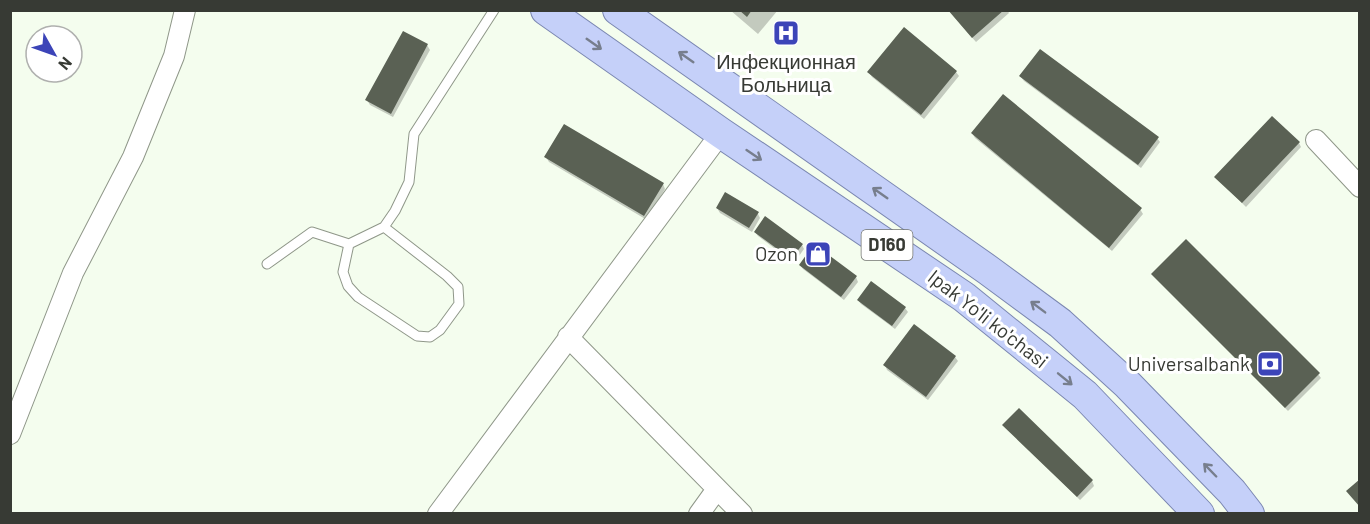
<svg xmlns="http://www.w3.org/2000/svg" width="1370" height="524" font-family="Barlow,sans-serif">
<rect width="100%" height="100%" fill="#f4fdee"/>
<path fill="#0003" d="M730 10H778L758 34Z
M948 10H1007L1009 13 976 42Z
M427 45 430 50 393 117 370 105 367 100Z
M869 72H956L959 76 924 119 872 77Z
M1021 77 1157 138 1160 142 1141 168 1024 81Z
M972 133 1140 209 1143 214 1112 251 975 138Z
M1299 143 1301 147 1246 207 1216 177Z
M546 157 663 184 665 189 647 220 549 162Z
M717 208 758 214 760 218 752 232 720 213Z
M755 232 802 245 804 249 794 263 758 236Z
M800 265 856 277 858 282 844 300 803 269Z
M1153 274 1318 374 1321 378 1288 411Z
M858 300 905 308 908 312 895 329 861 304Z
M955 357 958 361 928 400 887 370 885 365Z
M1004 425 1092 481 1094 486 1080 500Z"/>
<path fill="#5a6154" d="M739 10H752L747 17Z
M948 10H1004L972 38Z
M904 27 957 71 921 115 867 72Z
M403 31 428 44 391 114 365 100Z
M1040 49 1159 137 1138 165 1019 76Z
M1003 94 1142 208 1109 248 971 133Z
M1272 116 1300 142 1242 203 1214 177Z
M564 124 664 183 644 216 544 157Z
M725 192 759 212 749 228 716 208Z
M765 216 803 244 791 259 754 232Z
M1186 239 1320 373 1285 408 1151 274Z
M814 244 857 276 841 297 799 265Z
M871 281 906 307 892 326 857 300Z
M914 324 956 356 926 397 883 365Z
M1019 408 1093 480 1077 497 1002 425Z
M1360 479V507L1346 491Z"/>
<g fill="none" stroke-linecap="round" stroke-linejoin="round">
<defs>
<path id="lane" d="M349 244 343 272 348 286 358 297 417 336 430 337 440 330 459 304 458 287 447 276 384 227
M267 264 312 232 349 244 384 227 395 211 409 182 414 134 494 10"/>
<path id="street" d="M1316 140 1360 187
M568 337 742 514
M10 434 73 273 133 157 174 56 185 10
M438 514 721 133
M699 514 717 489"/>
<path id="primary" d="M546 10 721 133 964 297 1085 395 1199 514
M618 10 988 270 1060 323 1128 385 1232 492 1249 514"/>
</defs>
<use href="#lane" stroke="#8f9789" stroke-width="11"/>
<use href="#street" stroke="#8f9789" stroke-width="22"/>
<use href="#primary" stroke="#7b87b1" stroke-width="32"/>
<use href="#lane" stroke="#fff" stroke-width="9"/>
<use href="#street" stroke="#fff" stroke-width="20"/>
<use href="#primary" stroke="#c5d0f9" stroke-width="30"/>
</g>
<defs><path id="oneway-shaft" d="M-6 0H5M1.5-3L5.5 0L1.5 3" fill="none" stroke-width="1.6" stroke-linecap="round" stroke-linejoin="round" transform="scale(1.5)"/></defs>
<g stroke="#777e8d">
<use href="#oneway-shaft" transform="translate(594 44) rotate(35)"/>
<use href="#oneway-shaft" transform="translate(686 57) rotate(-145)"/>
<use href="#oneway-shaft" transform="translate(754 155) rotate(34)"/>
<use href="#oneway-shaft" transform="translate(880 193) rotate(-145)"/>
<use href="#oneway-shaft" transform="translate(1038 307) rotate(-143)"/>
<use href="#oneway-shaft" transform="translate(1065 379) rotate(39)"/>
<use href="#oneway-shaft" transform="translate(1210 470) rotate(-134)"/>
</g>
<defs>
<symbol id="hospital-square" viewBox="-11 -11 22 22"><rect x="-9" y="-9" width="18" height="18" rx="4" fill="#3c44b8" stroke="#fff"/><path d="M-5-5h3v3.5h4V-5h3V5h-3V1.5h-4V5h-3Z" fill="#fff"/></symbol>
<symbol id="shop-square" viewBox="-11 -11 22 22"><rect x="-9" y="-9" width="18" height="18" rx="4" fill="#3c44b8" stroke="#fff"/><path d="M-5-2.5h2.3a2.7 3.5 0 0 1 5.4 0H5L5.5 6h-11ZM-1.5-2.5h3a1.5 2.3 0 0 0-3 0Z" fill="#fff"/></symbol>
<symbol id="bank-square" viewBox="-11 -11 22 22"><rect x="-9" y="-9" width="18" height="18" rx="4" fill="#3c44b8" stroke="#fff"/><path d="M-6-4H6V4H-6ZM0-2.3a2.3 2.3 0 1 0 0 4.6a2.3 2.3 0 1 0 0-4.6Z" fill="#fff"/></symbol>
</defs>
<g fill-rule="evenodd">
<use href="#hospital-square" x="771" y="18" width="30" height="30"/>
<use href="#shop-square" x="803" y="239" width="30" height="30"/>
<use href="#bank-square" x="1255" y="349" width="30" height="30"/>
</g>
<g text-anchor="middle" stroke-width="6" stroke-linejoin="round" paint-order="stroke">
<rect fill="#fff" stroke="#737571" stroke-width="1.5" x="861.5" y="230" width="51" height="30" rx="4.5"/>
<g font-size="18" font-weight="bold" fill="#373a34">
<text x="887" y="251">D160</text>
</g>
<g font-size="20" fill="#373a34" stroke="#fff" text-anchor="end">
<text x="786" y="69" text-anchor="middle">Инфекционная<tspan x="786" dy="23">Больница</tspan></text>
<text x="798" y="261">Ozon</text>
<text x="1250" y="371">Universalbank</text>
</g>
<g font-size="20" fill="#373a34" stroke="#fff">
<text transform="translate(988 319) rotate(38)" y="7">Ipak Yo'li ko'chasi</text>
</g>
</g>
<rect width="1370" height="524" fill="none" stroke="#373a34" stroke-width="24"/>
<g transform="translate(54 54) rotate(130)"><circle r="28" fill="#ffffff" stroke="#afb0ae" stroke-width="1.5"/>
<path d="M0-4.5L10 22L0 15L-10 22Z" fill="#3c44b8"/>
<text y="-9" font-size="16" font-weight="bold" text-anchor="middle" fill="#373a34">N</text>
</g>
</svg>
